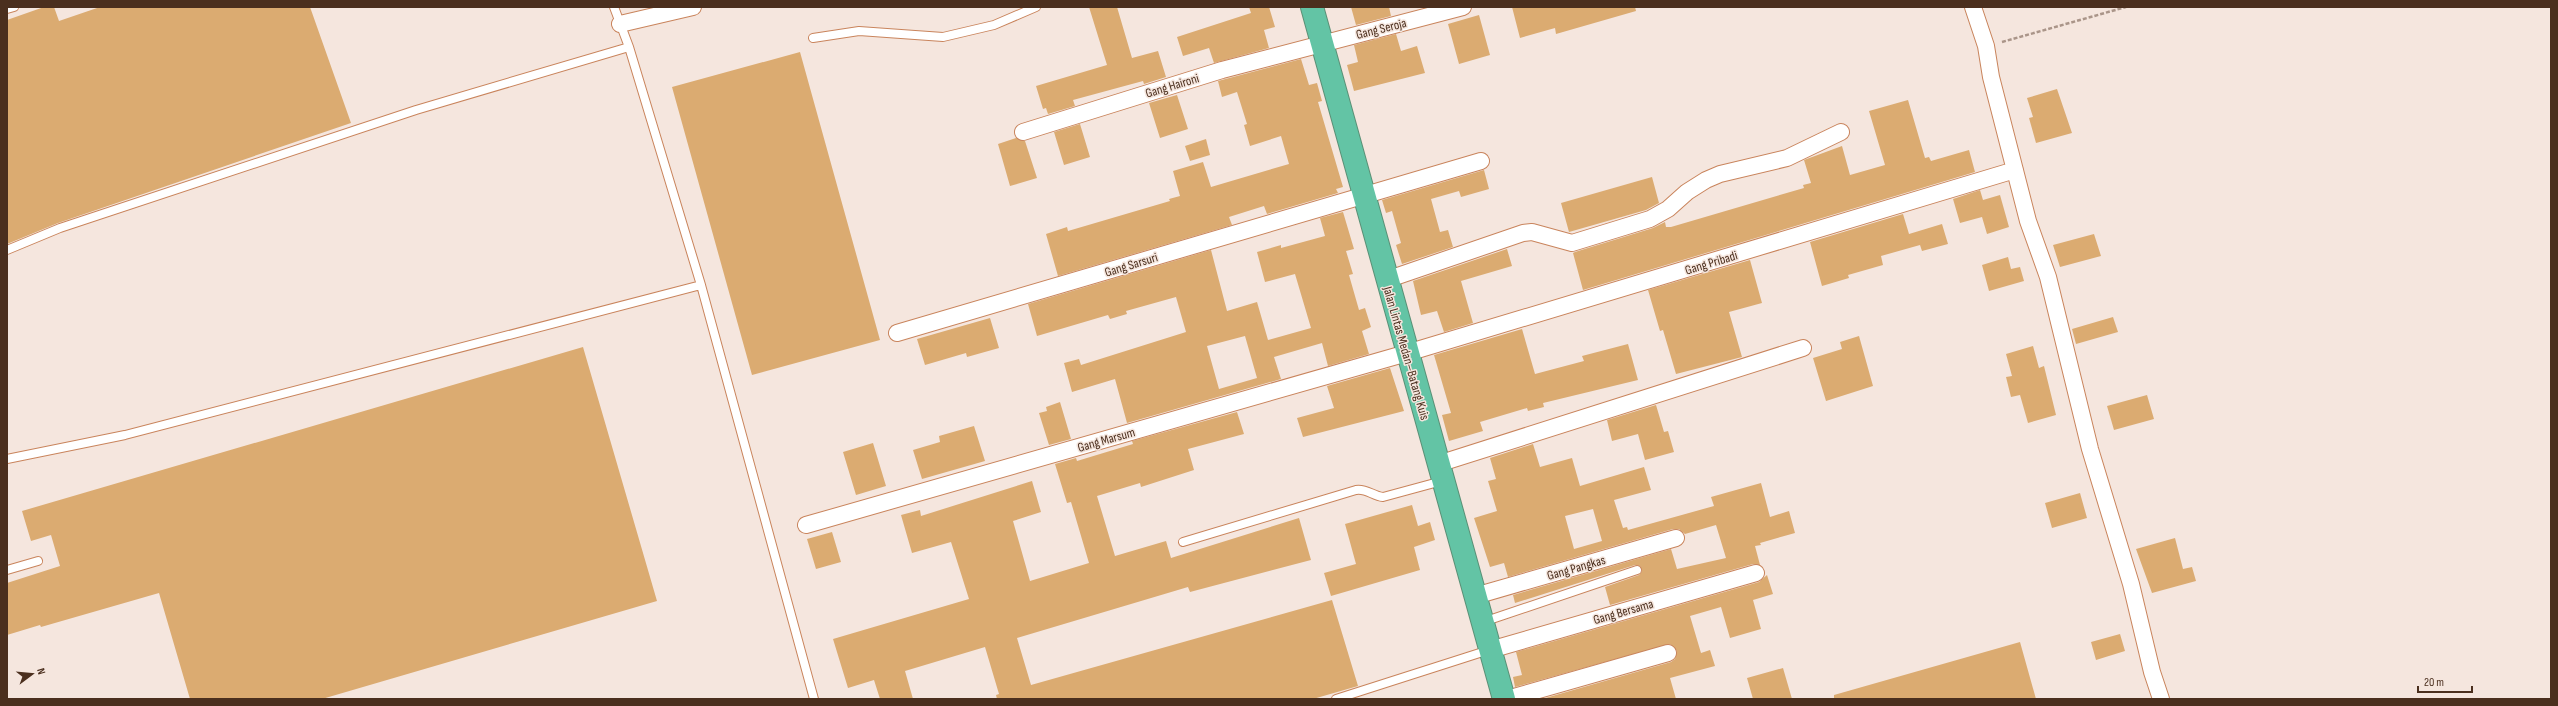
<svg xmlns="http://www.w3.org/2000/svg" width="2558" height="706" font-family="'Sofia Sans Condensed',sans-serif">
<rect width="100%" height="100%" fill="#f5e6de"/>
<path fill="#dbab71" fill-rule="evenodd" d="M44 7H54L59 21 100 7H310L351 123 58 223 7 244V20Z
M1089 7H1117L1132 58 1158 51 1166 77 1144 84 1143 81 1073 100 1075 106 1048 114 1046 108 1043 109 1036 86 1107 65Z
M1249 7H1269L1275 27 1264 30 1269 48 1214 63 1209 48 1183 56 1177 37 1251 13Z
M1351 7H1389L1391 16 1356 25Z
M1512 7H1635L1636 11 1556 34 1555 28 1520 38Z
M1479 15 1490 55 1459 64 1448 24Z
M1396 34 1401 51 1417 46 1425 73 1354 91 1347 65 1358 62 1354 45Z
M800 52 880 340 752 375 672 87Z
M1301 59 1309 85 1317 83 1322 101 1318 102 1343 187 1336 189 1338 193 1267 214 1264 206 1229 217 1232 225 1058 276 1046 234 1067 227 1068 231 1170 201 1169 199 1180 196 1173 171 1203 162 1211 187 1289 164 1281 136 1250 146 1244 125 1247 124 1237 92 1222 97 1218 81Z
M2057 89 2072 133 2036 143 2029 118 2033 117 2027 98Z
M1177 95 1188 129 1160 138 1149 103Z
M1908 100 1925 158 1929 157 1931 161 1969 150 1975 172 1583 290 1573 253 1575 252 1653 228 1665 222 1666 227H1671L1804 188 1803 185 1811 183 1804 160 1842 146 1850 175 1885 165 1869 111Z
M1080 124 1090 157 1064 165 1054 132Z
M1016 138 1025 141 1037 178 1010 186 998 144Z
M1206 139 1210 155 1190 161 1185 146Z
M1484 170 1489 189 1461 197 1459 191 1431 199 1440 232 1448 230 1453 247 1402 264 1396 245 1401 243 1392 211 1386 213 1382 200Z
M1652 177 1659 203 1646 210 1569 232 1561 203Z
M1980 190 1983 200 2000 195 2009 227 1987 234 1982 217 1960 223 1953 199Z
M1343 212 1354 249 1346 251 1353 274 1349 275 1359 310 1365 308 1371 327 1362 331 1369 354 1328 366 1322 343 1274 357 1281 379 1127 423 1115 379 1072 392 1064 363 1079 359 1081 365 1186 332 1176 297 1126 311 1127 314 1110 319 1108 315 1037 336 1028 304 1211 250 1227 311 1257 302 1268 340 1311 328 1295 274 1265 282 1257 252 1281 245V248L1325 236 1320 218ZM1245 336 1257 378 1219 389 1207 346Z
M1903 214 1909 234 1942 224 1948 244 1922 251 1920 245 1881 256 1883 265 1848 275 1849 278 1822 286 1810 242Z
M2094 234 2101 256 2060 267 2053 245Z
M1507 249 1512 266 1461 281 1473 323 1444 332 1437 311 1421 315 1413 281Z
M2008 257 2011 269 2020 267 2024 281 1989 291 1982 265Z
M1750 260 1762 303 1729 312 1742 357 1676 374 1663 330 1660 331 1648 290Z
M2113 317 2118 332 2076 344 2072 329Z
M990 318 999 348 967 357 966 353 925 365 917 339Z
M1522 329 1535 374 1584 361 1582 356 1628 344 1638 380 1543 403 1544 407 1528 411 1527 408 1480 422 1483 431 1449 441 1442 415 1451 413 1434 355Z
M1859 336 1873 386 1826 401 1813 358 1842 349 1840 342Z
M2033 346 2039 368 2044 366 2056 415 2028 423 2020 395 2011 397 2006 377 2012 376 2006 354Z
M583 347 657 601 322 699H190L159 593 41 627 40 625 7 635V583L60 566 51 535 31 541 22 511Z
M1390 368 1404 411 1303 437 1297 418 1334 408 1327 386Z
M2147 395 2154 419 2114 430 2107 406Z
M1060 402 1071 439 1049 445 1039 413 1047 411 1046 407Z
M1656 405 1664 432 1668 431 1674 452 1645 460 1638 434 1612 441 1607 420Z
M1237 412 1244 434 1188 449 1194 470 1141 487 1140 483 1097 496 1115 556 1166 541 1171 558 1299 518 1311 560 1190 592 1188 587 1017 638 1031 685 1332 600 1358 686 1313 699H997L996 695 999 694 985 647 905 671 913 699H880L874 680 848 688 833 639 969 599 951 542 912 553 901 515 920 510 921 516 1032 481 1041 512 1013 521 1030 581 1089 563 1071 502 1067 503 1055 464 1076 458 1077 461 1133 444 1132 441Z
M974 426 985 461 922 479 913 450 940 442 939 436Z
M873 443 886 486 856 495 843 452Z
M1533 444 1540 467 1572 458 1580 486 1644 467 1651 490 1614 500 1623 528 1627 527 1628 530 1714 506 1711 497 1761 483 1770 517 1789 511 1795 533 1760 543 1761 545 1755 546 1760 565 1753 564 1610 605 1605 587 1639 575 1642 571 1640 566 1635 565 1515 603 1513 595 1671 549 1677 569 1726 558 1716 525 1685 534 1679 529H1673L1508 577 1504 563 1490 567 1474 518 1497 511 1488 481 1496 479 1490 458ZM1593 509 1602 541 1574 549 1565 516Z
M2080 493 2087 518 2052 528 2045 503Z
M1412 505 1418 526 1430 522 1435 540 1414 547 1420 570 1331 596 1324 573 1356 564 1345 524Z
M832 532 841 562 816 569 807 539Z
M2175 538 2183 569 2192 567 2196 581 2152 593 2136 549Z
M1767 575 1773 594 1753 600 1761 629 1730 638 1721 607 1690 616 1701 653 1710 650 1715 666 1670 678 1676 699H1542L1671 662 1675 659 1677 651 1670 644 1515 687 1513 677 1522 675 1516 652 1759 582Z
M2120 634 2125 651 2096 660 2091 642Z
M2020 642 2036 699H1834V695Z
M1783 668 1792 699H1753L1747 678Z"/>
<g fill="none" stroke-linecap="round" stroke-linejoin="round">
<defs>
<path id="lane" d="M614 7 629 47 701 285 814 699
M7 9 14 7
M813 38 859 31 943 37 994 25 1036 7
M7 250 60 228 416 110 629 47
M7 459 125 435 701 285
M1183 542 1356 490C1366 488 1373 496 1383 497L1442 481
M7 570 38 561
M1483 622 1637 570
M1336 699 1489 650"/>
<path id="street" d="M1973 7 1986 46 1991 77 2028 221 2048 277 2090 449 2131 584 2152 672 2161 699
M620 24 693 7
M1023 132 1222 70 1463 7
M1386 280 1523 233 1532 232 1572 243 1650 219 1668 209 1687 192 1706 180 1720 174 1787 158 1841 132
M897 333 1481 161
M1438 464 1803 348
M806 525 1407 353 2015 170
M1475 596 1676 538
M1490 650 1756 573
M1507 699 1668 653"/>
<path id="highway" d="M1312 7 1504 699"/>
</defs>
<use href="#lane" stroke="#c9845c" stroke-width="10"/>
<use href="#street" stroke="#c9845c" stroke-width="18"/>
<use href="#highway" stroke="#5b9076" stroke-width="24"/>
<path stroke="#aa9589" stroke-width="2.5" stroke-dasharray="4 2" stroke-linecap="butt" d="M2002 42 2126 7"/>
<use href="#lane" stroke="#fff" stroke-width="8"/>
<use href="#street" stroke="#fff" stroke-width="16"/>
<use href="#highway" stroke="#63c4a5" stroke-width="22"/>
</g>
<g text-anchor="middle" stroke-width="3" stroke-linejoin="round" paint-order="stroke">
<g font-size="13" fill="#4b2f1e" stroke="#f5e6de">
<text transform="translate(1381 28) rotate(-14)" y="5">Gang Seroja</text>
<text transform="translate(1172 85) rotate(-17)" y="5">Gang Haironi</text>
<text transform="translate(1711 262) rotate(-17)" y="5">Gang Pribadi</text>
<text transform="translate(1131 264) rotate(-17)" y="5">Gang Sarsuri</text>
<text transform="translate(1407 353) rotate(74)" y="5">Jalan Lintas Medan–Batang Kuis</text>
<text transform="translate(1106 439) rotate(-16)" y="5">Gang Marsum</text>
<text transform="translate(1576 567) rotate(-16)" y="5">Gang Pangkas</text>
<text transform="translate(1623 611) rotate(-16)" y="5">Gang Bersama</text>
</g>
</g>
<rect width="2558" height="706" fill="none" stroke="#4b2f1e" stroke-width="16"/>
<g transform="translate(32 674) rotate(74)" stroke="#f5e6de" stroke-width="3" paint-order="stroke">
<path d="M0-3L7 15L0 10L-7 15Z" fill="#4b2f1e"/>
<text y="-6" font-size="11" font-weight="bold" text-anchor="middle" fill="#4b2f1e">N</text>
</g>
<path d="M2418 686v6h54v-6" fill="none" stroke="#4b2f1e" stroke-width="2"/>
<text x="2424" y="686" font-size="12" fill="#4b2f1e" stroke="#f5e6de" stroke-width="3" paint-order="stroke">20 m</text>
</svg>
